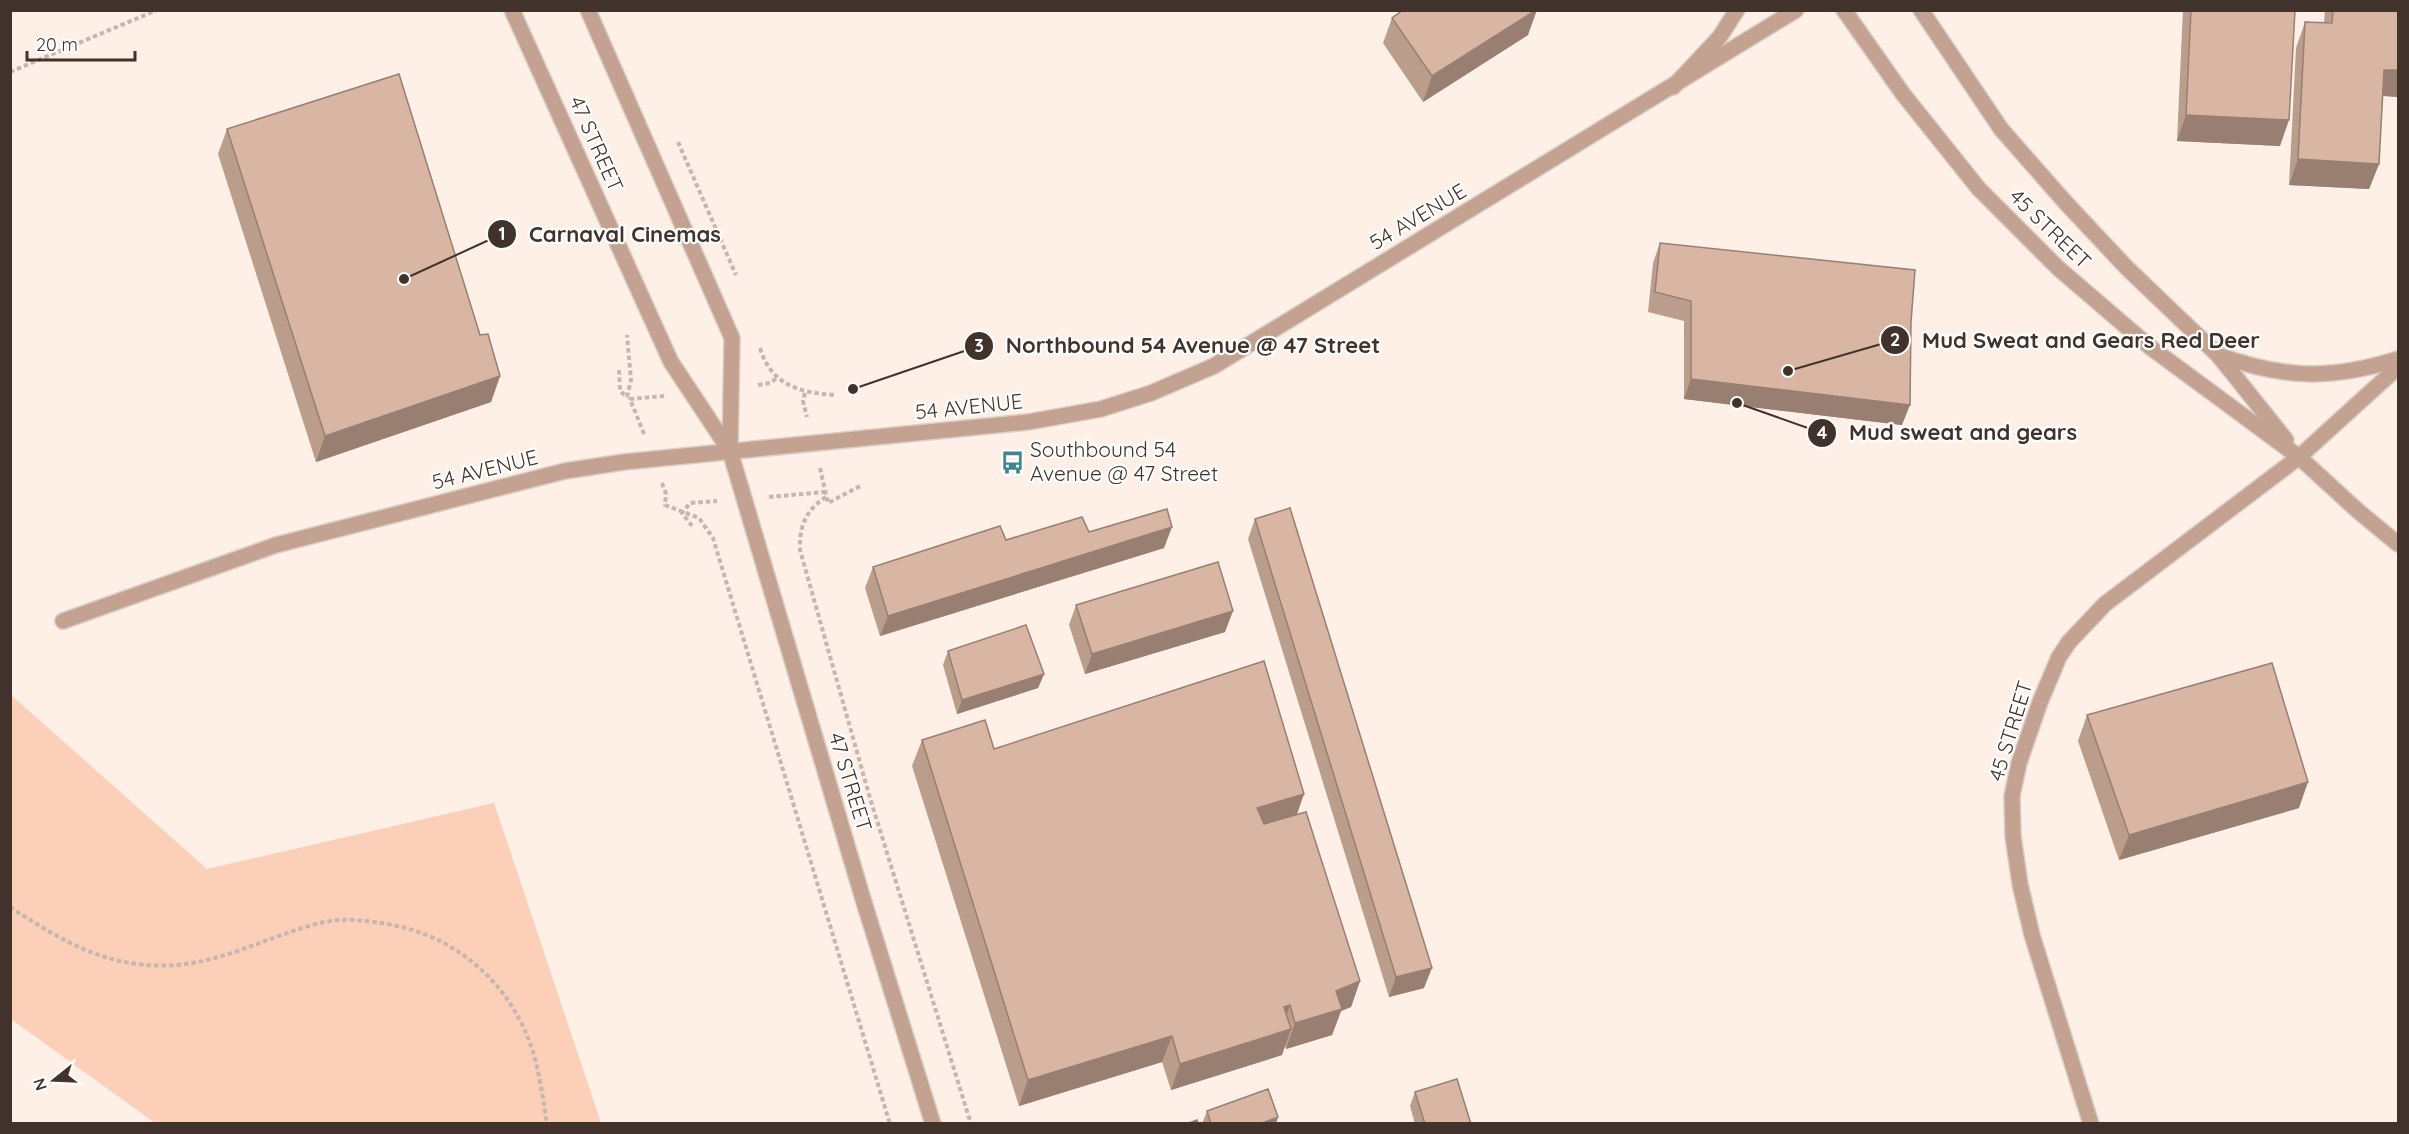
<svg xmlns="http://www.w3.org/2000/svg" width="2409" height="1134" font-family="Quicksand,sans-serif">
<rect width="100%" height="100%" fill="#feefe7"/>
<path fill="#fccfb8" d="M11 695 207 869 494 803 601 1123H155L11 1019Z"/>
<g fill="none" stroke-linecap="round" stroke-linejoin="round">
<defs>
<path id="minor" d="M512 10 671 362 730 451 863 899 933 1124
M588 10 732 338 730 451
M63 621 276 545 565 471 624 462 1028 422 1101 409 1151 393 1214 366 1796 10
M2091 1124 2032 935 2020 884 2013 836 2012 796 2019 763 2040 702 2059 657 2069 642 2105 604 2299 457 2398 367"/>
<path id="tertiary" d="M1844 10 1903 94 1979 189 2058 268 2150 347 2299 457 2358 511 2398 544
M1921 10 2001 129 2066 203 2127 268 2218 355 2286 440
M1673 87 1719 38 1737 10
M2218 355C2285 379 2331 380 2398 359"/>
</defs>
<use href="#minor" stroke="#dccdc5" stroke-width="18"/>
<use href="#tertiary" stroke="#dccdc5" stroke-width="18"/>
<path stroke="#c5b6ae" stroke-width="4" stroke-dasharray="4.5 3" stroke-linecap="butt" d="M10 72 157 10
M678 142 736 275
M760 348C771 385 800 393 835 395
M619 370 620 391 627 397
M758 385 770 383 778 377
M805 393 803 401 807 417
M627 397 631 380 627 335
M644 434 630 399 664 396
M820 468 828 503 862 485
M662 483 666 494 665 505 699 518 713 538 890 1124
M769 497 825 492
M826 497C806 510 799 526 800 550L870 798 971 1124
M692 526 682 513 690 503 717 501
M10 907C50 933 89 958 137 964 207 973 253 941 316 924 344 916 374 921 402 927 464 942 514 990 533 1052 540 1075 543 1100 547 1124"/>
<use href="#minor" stroke="#c3a291" stroke-width="15"/>
<use href="#tertiary" stroke="#c3a291" stroke-width="15"/>
</g>
<path fill="#bb9d8c" d="M2183 10H2295L2280 146 2177 141Z
M2325 10H2398V97L2382 96 2379 164 2369 189 2289 185 2296 48 2305 22 2324 23Z
M1392 18 1528 35 1423 102 1383 43Z
M227 129 480 335 500 376 491 402 316 462 218 154Z
M1660 243 1902 425 1684 399V321L1648 312 1653 263Z
M1255 519 1424 988 1389 997 1248 539Z
M1089 532 1164 548 880 636 865 588 873 567 1006 540Z
M1076 605 1225 632 1085 674 1069 625Z
M948 651 1044 674 1038 688 957 714 943 665Z
M2087 715 2299 808 2119 860 2078 741Z
M922 740 1297 815 1360 981 1351 1007 1341 1011 1332 1035 1286 1049 1285 1045 1282 1055 1171 1090 1162 1062 1019 1106 912 766Z
M1415 1092 1471 1124H1415L1410 1106Z
M1207 1111 1276 1124H1202Z"/>
<path fill="#987f72" d="M1536 10H1537L1528 35 1423 102 1432 76Z
M2384 70H2398V97L2374 95Z
M2186 115 2289 120 2280 146 2177 141Z
M2298 159 2379 164 2369 189 2289 185Z
M500 376 491 402 316 462 325 436Z
M1691 379 1910 405 1902 425 1684 399Z
M1172 527 1164 548 880 636 888 616Z
M1233 611 1225 632 1085 674 1092 654Z
M1044 674 1038 688 957 714 962 700Z
M2308 782 2299 808 2119 860 2129 835Z
M1304 794 1295 820 1248 834 1257 808Z
M1432 968 1424 988 1389 997 1396 977Z
M1360 981 1351 1007 1341 1011 1332 1035 1286 1049 1295 1023 1336 991Z
M1290 1005 1281 1031 1284 1007Z
M1291 1029 1282 1055 1171 1090 1180 1064Z
M1172 1036 1162 1062 1019 1106 1028 1080Z
M1278 1117 1276 1124H1260Z"/>
<path fill="#d9b6a3" stroke="#987f72" stroke-width="1.5" d="M1403 10H1536L1432 76 1392 18Z
M2191 10H2295L2289 120 2186 115Z
M2333 10H2398V70H2384L2379 164 2298 159 2305 22 2332 23Z
M399 74 480 335 488 334 500 376 325 436 227 129Z
M1660 243 1915 270 1911 322 1910 405 1691 379V301L1655 292Z
M1290 508 1432 968 1396 977 1255 519Z
M1167 509 1172 527 888 616 873 567 1000 526 1006 540 1082 517 1089 532Z
M1218 562 1233 611 1092 654 1076 605Z
M1026 625 1044 674 962 700 948 651Z
M1264 661 1304 794 1257 808 1264 824 1306 812 1360 981 1336 991 1342 1009 1295 1023 1290 1005 1284 1007 1291 1029 1180 1064 1172 1036 1028 1080 922 740 985 720 994 749Z
M2272 663 2308 782 2129 835 2087 715Z
M1457 1079 1471 1124H1425L1415 1092Z
M1268 1089 1278 1117 1260 1124H1211L1207 1111Z
M1197 1120 1198 1124H1186Z"/>
<defs>
<symbol id="bus-bare" viewBox="-9 -9 18 18"><path d="M-5-6H5V4H4V6H2V4H-2V6H-4V4H-5ZM-3.5-4V0h7V-4ZM-3.5 1.2v1.5H-2V1.2ZM2 1.2v1.5H3.5V1.2Z" fill="#3f878a" stroke="#fff" stroke-width="2.5" paint-order="stroke"/></symbol>
</defs>
<g fill-rule="evenodd">
<use href="#bus-bare" x="996" y="446" width="33" height="33"/>
</g>
<g text-anchor="middle" stroke-width="4.5" stroke-linejoin="round" paint-order="stroke">
<g font-size="21" fill="#41332b" stroke="#fff">
<text transform="translate(596 144) rotate(66)" y="7">47 STREET</text>
<text transform="translate(1418 217) rotate(-31)" y="7">54 AVENUE</text>
<text transform="translate(2050 229) rotate(44)" y="7">45 STREET</text>
<text transform="translate(969 407) rotate(-6)" y="7">54 AVENUE</text>
<text transform="translate(485 470) rotate(-14)" y="7">54 AVENUE</text>
<text transform="translate(2011 731) rotate(-73)" y="7">45 STREET</text>
<text transform="translate(850 782) rotate(73)" y="7">47 STREET</text>
</g>
<g font-size="21" fill="#41332b" stroke="#fff" text-anchor="start">
<text x="1030" y="457">Southbound 54<tspan x="1030" dy="24">Avenue @ 47 Street</tspan></text>
</g>
</g>
<path fill="none" stroke="#41332b" stroke-width="2" d="M404 279L502 234M1788 371L1895 340M853 389L979 346M1737 403L1822 433"/>
<g fill="#41332b" stroke="#fff" stroke-width="2">
<circle cx="404" cy="279" r="6"/>
<circle cx="1788" cy="371" r="6"/>
<circle cx="853" cy="389" r="6"/>
<circle cx="1737" cy="403" r="6"/>
<circle cx="502" cy="234" r="15"/>
<circle cx="1895" cy="340" r="15"/>
<circle cx="979" cy="346" r="15"/>
<circle cx="1822" cy="433" r="15"/>
</g>
<g font-size="18" text-anchor="middle" font-weight="bold" fill="#fff">
<text x="502" y="240">1</text>
<text x="1895" y="346">2</text>
<text x="979" y="352">3</text>
<text x="1822" y="439">4</text>
</g>
<g font-size="22" text-anchor="middle" font-weight="bold" fill="#41332b" stroke="#fff" stroke-width="4.5" stroke-linejoin="round" paint-order="stroke">
<text x="625" y="242">Carnaval Cinemas</text>
<text x="2091" y="348">Mud Sweat and Gears Red Deer</text>
<text x="1193" y="353">Northbound 54 Avenue @ 47 Street</text>
<text x="1963" y="440">Mud sweat and gears</text>
</g>
<rect width="2409" height="1134" fill="none" stroke="#41332b" stroke-width="24"/>
<g transform="translate(54 1080) rotate(252)" stroke="#ffffff" stroke-width="4.5" paint-order="stroke">
<path d="M0-4.5L10 22L0 15L-10 22Z" fill="#41332b"/>
<text y="-9" font-size="16" font-weight="bold" text-anchor="middle" fill="#41332b">N</text>
</g>
<path d="M27 51v9h108v-9" fill="none" stroke="#41332b" stroke-width="3"/>
<text x="36" y="51" font-size="18" fill="#41332b" stroke="#ffffff" stroke-width="4.5" paint-order="stroke">20 m</text>
</svg>
